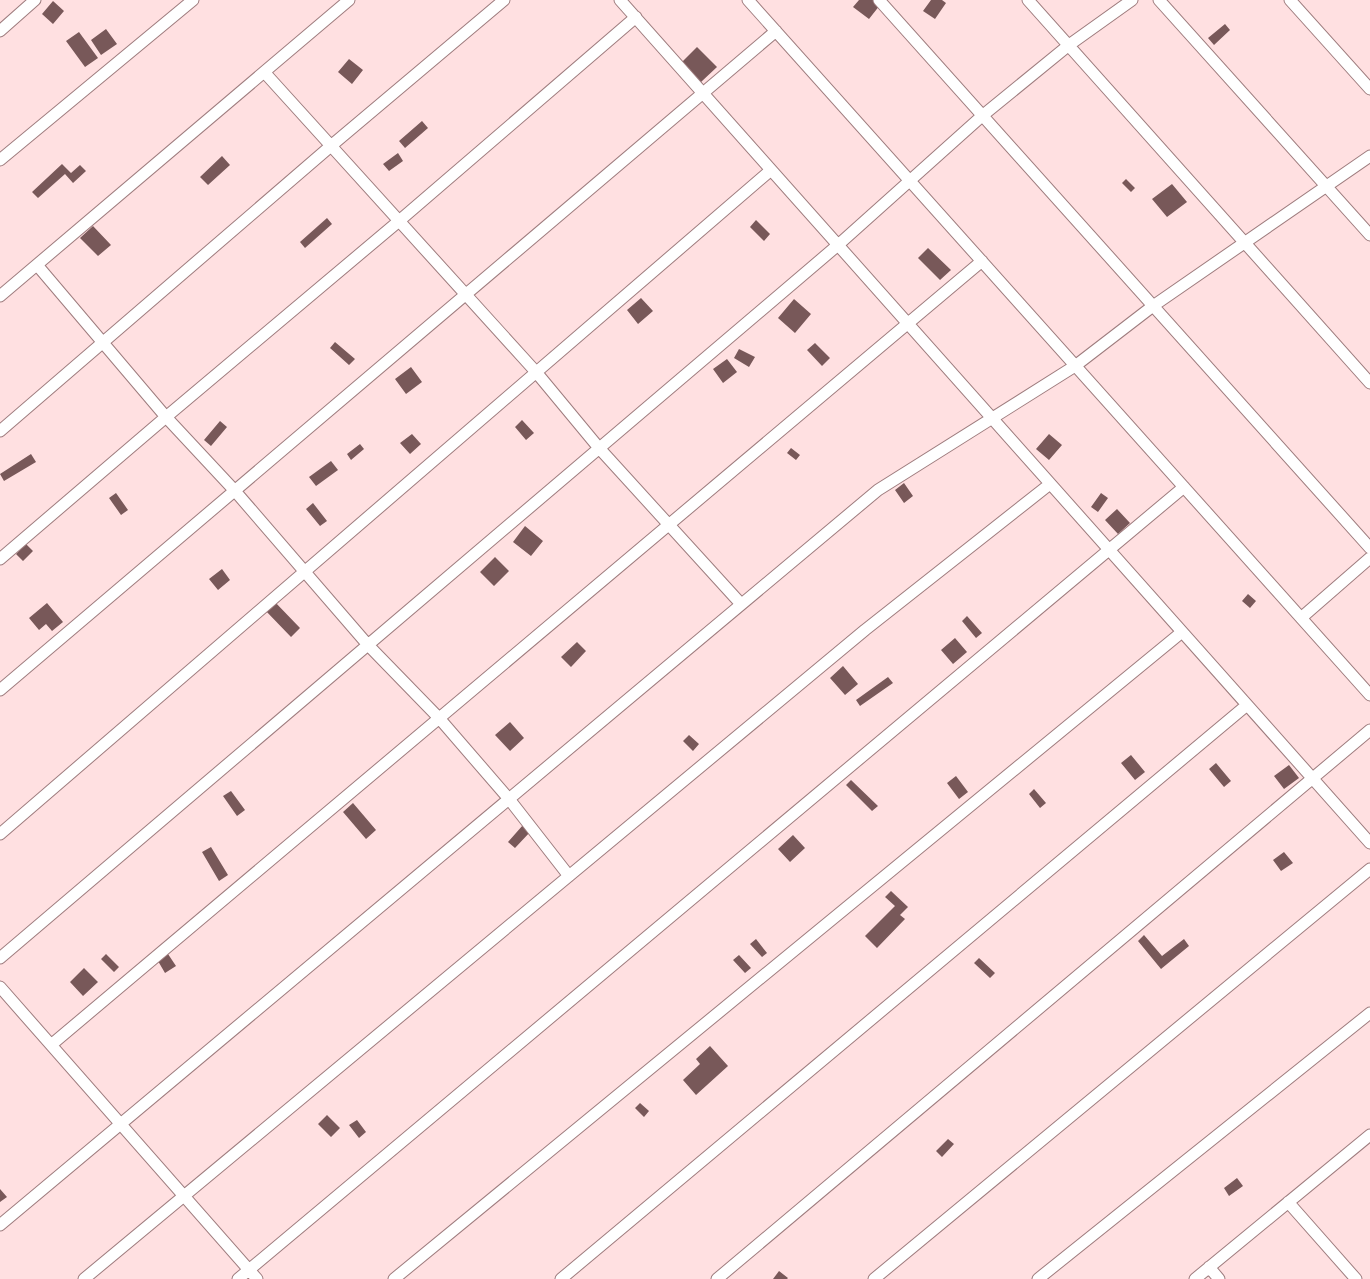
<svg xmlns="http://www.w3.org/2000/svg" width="1370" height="1279" font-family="Barlow,sans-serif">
<rect width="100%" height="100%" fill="#ffe0e1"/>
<path fill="#785859" d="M859 0H874L880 5 869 19 853 7Z
M931 0H942L946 3 935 19 923 11Z
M53 1 64 11 53 24 42 14Z
M1225 24 1230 30 1214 45 1208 38Z
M106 29 117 44 101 55 91 40Z
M79 32 98 58 85 67 66 41Z
M697 47 717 67 701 82 681 63Z
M349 59 363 70 352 84 338 72Z
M422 121 428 128 405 148 399 141Z
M398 153 403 161 389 171 383 164Z
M222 156 230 165 208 185 200 177Z
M62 164 71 173 80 165 86 171 73 183 65 174 38 198 32 192Z
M1126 179 1135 188 1131 192 1122 183Z
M1172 184 1187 202 1167 217 1152 199Z
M327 218 332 224 305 248 300 242Z
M756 220 770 234 764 241 750 227Z
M93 226 111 245 98 256 80 238Z
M928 248 951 270 940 280 918 258Z
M641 298 653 311 638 324 627 310Z
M794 299 811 314 795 333 778 318Z
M335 342 355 359 349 365 330 348Z
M815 343 830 358 822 366 807 350Z
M739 349 755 357 749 367 734 358Z
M727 359 737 372 723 383 713 369Z
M411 367 422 382 406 394 395 379Z
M522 420 534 433 526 440 515 427Z
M220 421 227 427 211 446 204 440Z
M412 434 421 444 410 454 400 443Z
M1049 434 1062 445 1049 460 1036 449Z
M360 444 364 449 351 460 347 454Z
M791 448 800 455 796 460 787 453Z
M31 454 36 462 4 481 0 474Z
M331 461 338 470 316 486 309 477Z
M904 483 913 496 904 503 895 490Z
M116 493 128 510 121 515 109 498Z
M1101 493 1108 498 1098 512 1091 507Z
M313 503 327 521 320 526 306 509Z
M1117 509 1130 523 1118 534 1105 520Z
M525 526 543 541 531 556 513 542Z
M26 544 33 551 23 561 16 554Z
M495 557 509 571 494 586 480 572Z
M222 569 230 580 218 590 209 579Z
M1248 594 1256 601 1250 608 1242 601Z
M273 600 300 628 291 637 264 609Z
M47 603 63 622 52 631 46 624 39 630 29 618Z
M967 616 982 633 976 638 962 621Z
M955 638 967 652 953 664 941 650Z
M577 642 586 651 571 667 561 657Z
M843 666 858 684 845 695 830 678Z
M888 677 893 683 860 706 856 700Z
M510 722 524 738 510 751 495 735Z
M689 735 699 744 693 751 683 741Z
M1131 755 1145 772 1135 780 1121 763Z
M1216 763 1231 781 1224 787 1209 769Z
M1289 765 1299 778 1284 789 1274 776Z
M956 776 968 792 959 799 947 783Z
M851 780 878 806 872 811 846 785Z
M1034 789 1046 803 1040 808 1029 794Z
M231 791 245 810 237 816 223 796Z
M353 803 376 830 366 839 343 812Z
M523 825 531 831 515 848 508 842Z
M793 835 805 848 790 862 778 849Z
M211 847 228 875 219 881 202 852Z
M1284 852 1293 863 1281 871 1273 860Z
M891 891 908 907 900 915 905 919 877 948 865 936 895 906 885 897Z
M1144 935 1162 956 1184 939 1189 946 1161 969 1138 941Z
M756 939 767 953 762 957 750 944Z
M106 954 119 967 114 972 101 959Z
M168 954 176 966 165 973 158 961Z
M739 955 751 968 745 973 733 960Z
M979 958 995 973 990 978 974 963Z
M84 968 98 982 83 996 70 982Z
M710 1046 728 1066 696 1095 683 1080 700 1064 696 1059Z
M640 1103 649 1111 644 1117 635 1108Z
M327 1115 340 1128 331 1137 318 1124Z
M357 1120 366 1132 359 1138 349 1125Z
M948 1139 954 1144 942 1157 936 1151Z
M1237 1178 1243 1186 1229 1196 1224 1188Z
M0 1189 7 1197 0 1202Z
M779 1271 788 1278 787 1279H773Z"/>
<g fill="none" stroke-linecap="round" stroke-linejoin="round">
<defs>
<path id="street" d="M620 0 1370 843
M748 0 1370 695
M879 0 1370 548
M1028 0 1370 383
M1159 0 1370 235
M1290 0 1370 89
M0 31 35 0
M265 73 536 372 599 448 741 604
M0 160 193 0
M37 265 166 417 235 491 368 645 439 718 509 799 569 876
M0 296 349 0
M0 431 332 145 504 0
M0 559 166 417 399 221 636 17
M1301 618 1370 558
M0 690 776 31
M0 834 771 170
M0 958 838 245 982 116 1069 45 1132 0
M0 987 257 1279
M51 1045 982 261
M1288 1202 1356 1279
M0 1225 878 490 1075 366 1153 306 1370 156
M1209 1267 1219 1279
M84 1279 865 630 1050 484
M238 1279 1184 487
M394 1279 1182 632
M561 1279 1247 705
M717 1279 1370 730
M874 1279 1370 869
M1038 1279 1370 1013
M1195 1279 1370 1135"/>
</defs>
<use href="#street" stroke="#9e7c7e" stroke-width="13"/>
<use href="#street" stroke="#fff" stroke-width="11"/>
</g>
</svg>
